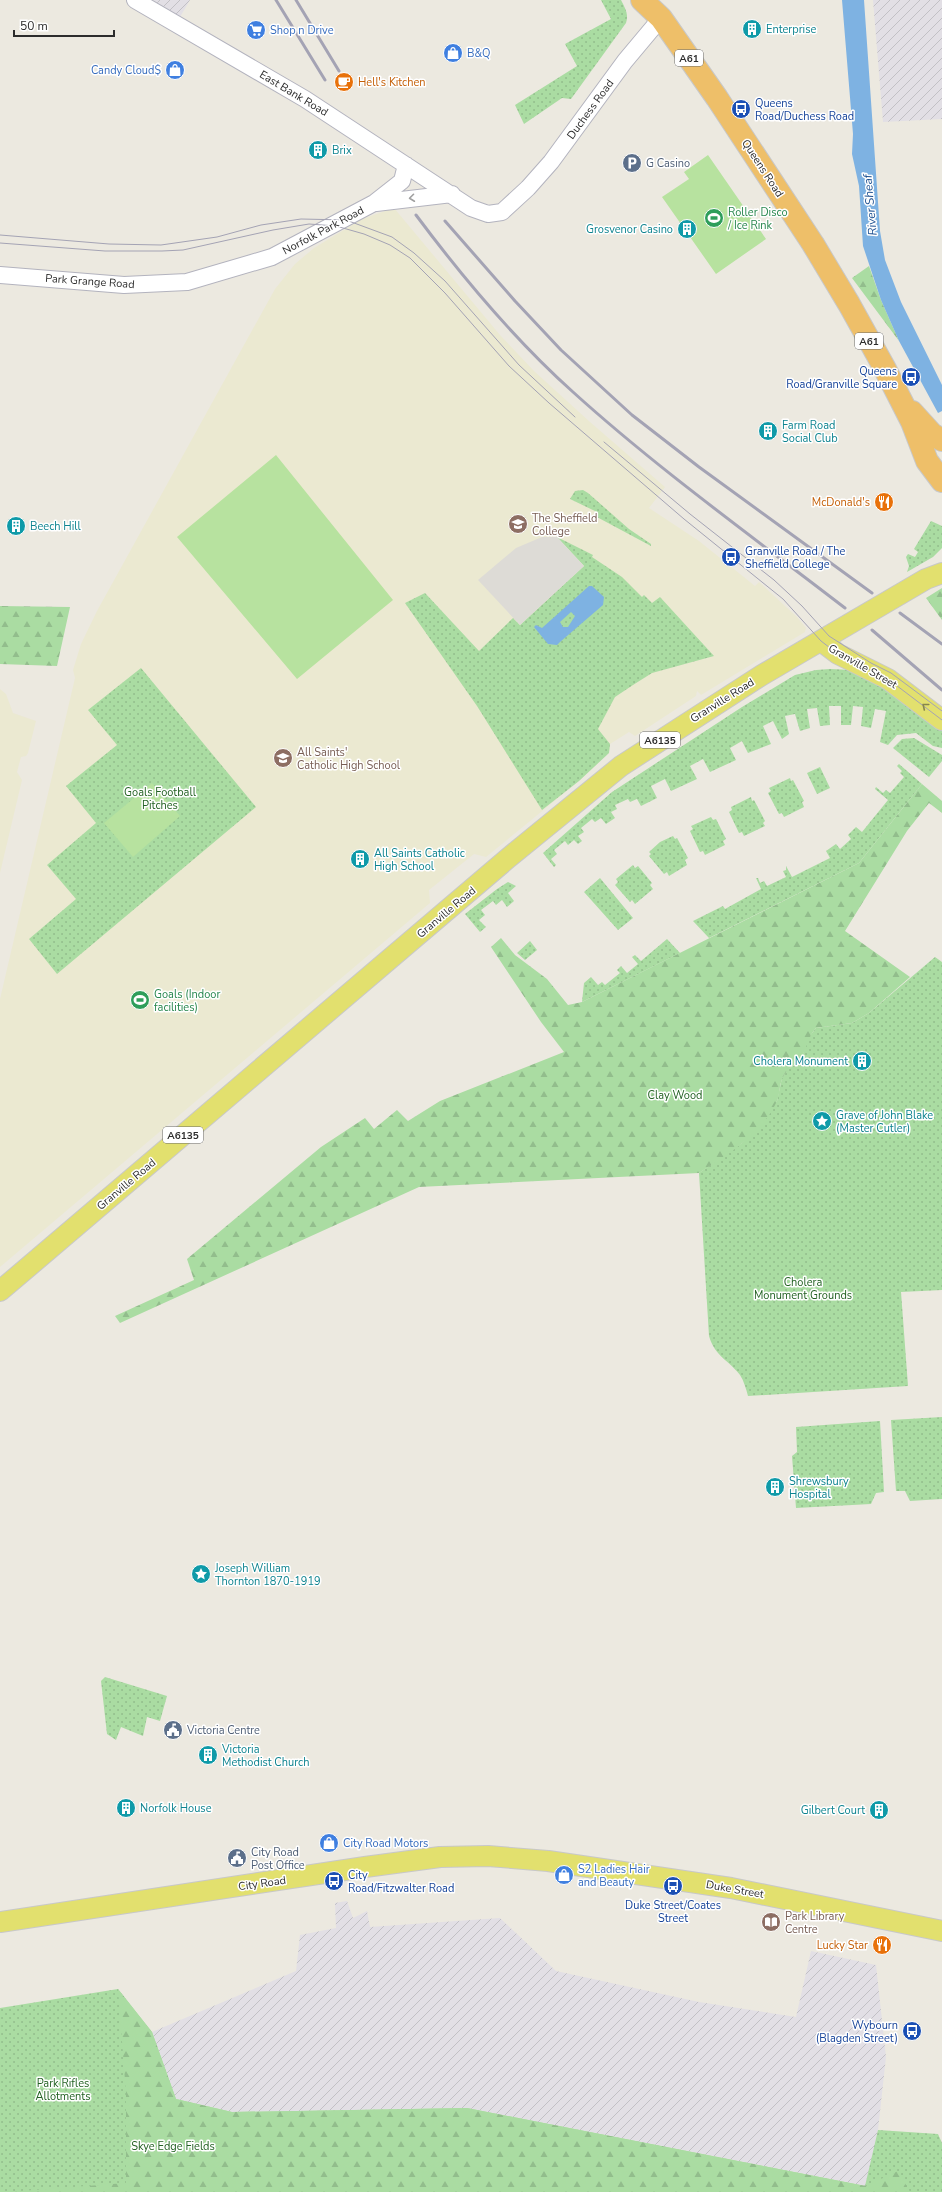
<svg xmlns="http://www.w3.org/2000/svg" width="942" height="2192" font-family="'Nunito Sans',sans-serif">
<defs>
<pattern id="industrial-furrows" width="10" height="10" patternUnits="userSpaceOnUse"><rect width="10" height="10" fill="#e2dfe5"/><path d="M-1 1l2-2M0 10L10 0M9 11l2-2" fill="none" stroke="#c2c0c5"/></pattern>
<pattern id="green-dots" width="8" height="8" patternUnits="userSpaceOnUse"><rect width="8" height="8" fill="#aadca2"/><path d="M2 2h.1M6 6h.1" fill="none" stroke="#92bd8c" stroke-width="1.8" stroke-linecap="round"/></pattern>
<pattern id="forest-firs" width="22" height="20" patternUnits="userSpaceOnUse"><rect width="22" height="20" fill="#aadca2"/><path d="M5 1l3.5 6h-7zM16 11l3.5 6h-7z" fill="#92bd8c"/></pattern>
</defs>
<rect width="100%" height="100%" fill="#ece9e0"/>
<path fill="url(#industrial-furrows)" d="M153 0H190L180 17Z
M873 0H942V119L883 122Z
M347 1901 353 1918 367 1911 370 1927 500 1918 556 1971 699 2002 796 2017 811 1951 876 1965 886 2057 878 2130 866 2186 467 2108 232 2112 176 2099 152 2032 296 1971 300 1935 336 1928 335 1903Z"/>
<path fill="#ebe9d1" d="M394 208 500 335 534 371 590 422 665 487 649 508 699 541 755 586 759 582 797 617 806 628 805 632 701 695 697 691 696 696 635 736 629 732 610 744 609 753 579 781 486 857 474 854 429 890 430 903 0 1267V999L75 678 73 670 81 644 97 611 275 289 295 264 314 248 362 219Z
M0 689 6 694 13 713 36 721 28 753 26 756 21 757 17 772 22 780 0 873Z"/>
<path fill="url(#green-dots)" d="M601 0H621C625 8 629 14 626 23L571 99 562 98 524 124 515 105 577 66 565 44 611 19Z
M575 491 583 490 588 493 629 529 651 544V546L595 516 597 512 570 499Z
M931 521 942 526V548L933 557 907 572 909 566 906 557 908 554 915 557 918 552 914 549Z
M557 537 593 555 592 557 622 577 642 597 644 595 652 603 660 597 714 656 652 673 633 685 615 697 598 729 610 744 609 753 579 781 542 810 477 706 405 603 425 593 479 651 513 618 520 625 584 566Z
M141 668 256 807 57 974 29 939 76 899 47 865 96 823 66 786 117 745 88 710Z
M830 669 852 670 902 698 942 731V748L933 746 916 733 897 735 888 745 880 742 886 711 875 709 871 728 861 726 863 707 853 706 851 725H841V706H829L830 725 820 726 817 708 807 709 810 728 800 731 795 714 785 716 789 734 782 739 773 721 763 726 771 744 748 753 742 741 730 748 736 760 710 772 703 759 690 766 697 779 671 791 665 779 651 786 657 798 641 806 637 799 630 802 628 799 615 805 617 809 611 812 615 818 606 824 601 818 595 822 592 819 581 828 584 832 578 836 582 841 578 844 574 840 568 845 565 841 554 850 557 854 551 859 556 865 554 867 543 853 612 792 742 707 795 675 816 670Z
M914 738 942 755V761L929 777 893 748 902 739Z
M899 764 922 784 859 863 709 938 693 921 723 906 725 909 761 889 756 878H758L760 883 764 881 767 886 786 877 783 871 786 870V866L792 877 830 858 826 851 836 844 840 849 851 839 848 835 856 827 862 832 888 800 875 789 876 787 883 793 886 790 890 793 904 777 900 773 902 771 897 766Z
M820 767 830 788 817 794 807 773Z
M790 778 791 781 793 780 804 801 802 802 804 807 784 817 782 813 779 814 768 793 771 791 769 788Z
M751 797 752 801 754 800 765 821 763 823 765 826 744 836 742 832 739 833 729 812 732 810 731 807Z
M711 817 713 820 716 819 726 839 723 841 725 845 705 855 703 851 700 852 690 831 693 829 691 826Z
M673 836 675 839 677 838 688 858 685 860 687 865 669 876 667 872 664 874 649 856 651 854 649 852 660 842Z
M633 865 635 868 638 866 652 883 650 885 653 889 635 904 632 900 630 902 615 885 618 882 616 879Z
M600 878 633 918 618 930 584 892Z
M508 882 516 886 508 893 514 901 507 907 502 900 496 905 493 901 481 910 485 915 479 920 486 927 480 932 465 914 497 889Z
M667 939 680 953 582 1002 584 983 591 977 598 985 602 982 605 985 620 973 617 970 621 966 627 973 638 964 632 957 635 955 641 961Z
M530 941 537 950 525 960 517 953Z
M935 957 942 962V1290L901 1292 908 1386 748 1396C746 1389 744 1381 740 1375 729 1360 715 1357 709 1336L699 1173 742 1143 777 1101 782 1078 787 1070 796 1064 802 1056 809 1037 816 1028 852 1023 869 1013Z
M942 1417V1499L910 1501 905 1491H896L891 1420Z
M880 1421 884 1492 876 1493 871 1504 796 1508 792 1456 797 1452 796 1427Z
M105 1677 167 1696 160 1721 147 1717 143 1736 121 1727 116 1740 107 1734 101 1681Z
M118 1989 152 2032 176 2099 232 2112 467 2108 865 2186 878 2130 938 2134 942 2143V2192H0V2008Z"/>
<path fill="url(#forest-firs)" d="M869 266 881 300 899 341 852 278Z
M942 588V620L926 598Z
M0 606 70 607 57 666 0 664Z
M922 784 942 801V813L929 803 907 831 845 931 910 977 869 1013 852 1023 816 1028C807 1038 808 1047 801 1057 796 1066 787 1068 783 1077 779 1085 780 1094 777 1101 762 1134 728 1154 699 1173L419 1187 120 1323 115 1316 194 1280 187 1259 321 1147 365 1118 374 1129 397 1110 408 1121 440 1101 564 1052 541 1022 491 947 501 938 515 955 547 979 568 1005 582 1002 859 863Z
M118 1989 152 2032 176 2099 232 2112 467 2108 866 2186 898 2171 910 2192H8L126 2183V2093Z"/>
<path fill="#b7e29f" d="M708 155 766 239 716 274 662 197 689 179 684 172Z
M276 455 393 600 297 679 177 537Z
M152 783 180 816 133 857 104 823Z"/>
<path fill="#dddbd6" d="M542 537H557L584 566 520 625 478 580 516 548Z"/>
<path fill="#7eb2e2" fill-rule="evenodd" d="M842 0H864L880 231 885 260 901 302 942 385V411L938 413 899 341 881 300 863 246 859 186 852 154 853 134Z
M589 586H592L604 597 603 605 560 642 557 645 548 644 534 627 536 625 542 628ZM571 612 575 616 568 627H563L560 622Z"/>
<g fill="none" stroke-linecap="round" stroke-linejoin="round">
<defs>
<path id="minor" d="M135 0 305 99 471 208 488 214 502 212 528 188 551 162 625 61 661 18
M376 203 452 194
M0 275 124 285 187 282 272 257 374 203 402 181 406 165"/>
<path id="major" d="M821 641 838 654 888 679 942 720
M0 1291 507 859 621 766 762 675 926 579 942 573
M0 1922 365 1867 440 1857 488 1856 548 1861 731 1888 942 1931"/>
<path id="highway" d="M642 0 661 18 717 98 813 244 849 304 884 367 912 422 927 461 942 481
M912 412 932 434 942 440"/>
</defs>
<use href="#minor" stroke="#b3b3be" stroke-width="18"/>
<use href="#major" stroke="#c8c8c8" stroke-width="22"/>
<use href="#highway" stroke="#c8c8c8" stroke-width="24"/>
<use href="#minor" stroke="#fff" stroke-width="16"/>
<use href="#major" stroke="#e2e06e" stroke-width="20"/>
<use href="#highway" stroke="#eebf69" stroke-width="22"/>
<path stroke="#a4a3b4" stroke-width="1" d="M0 235 109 244 161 245 217 237 261 225 301 219 346 220 392 237 414 253 445 281 519 365 575 417
M0 243 105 251H162L183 250 273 230 309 224 336 226 364 234 390 245 410 258 445 293 509 366 549 403 684 519 783 599 821 641 838 654 888 679 942 720
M604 442 690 514 774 580 802 606 829 636 871 663 891 673 942 711"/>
<path stroke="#a4a3b4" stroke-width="3" d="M276 0 325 80
M296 0 339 71
M416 215C463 278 514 339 573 392 658 469 753 537 845 608
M445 221 515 301 561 350 632 415 699 467 872 593
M900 613 942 644
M872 630 942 690"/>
</g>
<defs><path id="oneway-chevron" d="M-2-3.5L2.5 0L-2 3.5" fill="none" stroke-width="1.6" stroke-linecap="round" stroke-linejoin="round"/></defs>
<use stroke="#a0a0a0" href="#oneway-chevron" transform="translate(412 198) rotate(173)"/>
<use stroke="#87864d" href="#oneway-chevron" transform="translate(925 706) rotate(-141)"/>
<defs>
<symbol id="building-disc" viewBox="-11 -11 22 22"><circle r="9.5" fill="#0f9aa8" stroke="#fff"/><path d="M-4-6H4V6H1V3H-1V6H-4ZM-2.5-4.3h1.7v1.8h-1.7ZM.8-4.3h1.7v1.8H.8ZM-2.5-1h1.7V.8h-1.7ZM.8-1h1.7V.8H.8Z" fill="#fff"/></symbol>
<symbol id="supermarket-disc" viewBox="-11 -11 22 22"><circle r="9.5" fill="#3f7fe0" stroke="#fff"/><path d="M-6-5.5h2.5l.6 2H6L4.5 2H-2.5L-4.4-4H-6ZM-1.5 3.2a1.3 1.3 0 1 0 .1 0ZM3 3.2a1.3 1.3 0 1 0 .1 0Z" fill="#fff"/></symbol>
<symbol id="shop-disc" viewBox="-11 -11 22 22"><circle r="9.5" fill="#3f7fe0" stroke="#fff"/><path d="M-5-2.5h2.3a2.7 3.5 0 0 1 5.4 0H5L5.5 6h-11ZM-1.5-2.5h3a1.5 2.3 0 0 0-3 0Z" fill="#fff"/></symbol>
<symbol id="cafe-disc" viewBox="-11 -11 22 22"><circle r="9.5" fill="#e8710a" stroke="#fff"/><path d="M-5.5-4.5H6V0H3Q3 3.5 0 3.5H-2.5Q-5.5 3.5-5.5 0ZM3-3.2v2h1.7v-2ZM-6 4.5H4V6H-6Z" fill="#fff"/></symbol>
<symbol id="bus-disc" viewBox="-11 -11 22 22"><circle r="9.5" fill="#1a4fb4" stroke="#fff"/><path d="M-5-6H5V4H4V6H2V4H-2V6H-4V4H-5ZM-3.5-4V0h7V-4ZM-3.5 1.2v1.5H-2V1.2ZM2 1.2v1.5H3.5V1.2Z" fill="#fff"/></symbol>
<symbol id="parking-disc" viewBox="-11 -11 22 22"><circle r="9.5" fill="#5c6f8a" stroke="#fff"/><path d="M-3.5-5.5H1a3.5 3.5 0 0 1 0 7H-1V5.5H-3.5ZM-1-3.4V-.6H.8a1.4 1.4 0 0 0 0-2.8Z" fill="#fff"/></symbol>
<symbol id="stadium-disc" viewBox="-11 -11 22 22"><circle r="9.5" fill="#2e9e5b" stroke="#fff"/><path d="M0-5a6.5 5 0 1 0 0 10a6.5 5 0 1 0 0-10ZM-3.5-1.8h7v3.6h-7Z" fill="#fff"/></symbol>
<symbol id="restaurant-disc" viewBox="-11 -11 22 22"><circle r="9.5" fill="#e8710a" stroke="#fff"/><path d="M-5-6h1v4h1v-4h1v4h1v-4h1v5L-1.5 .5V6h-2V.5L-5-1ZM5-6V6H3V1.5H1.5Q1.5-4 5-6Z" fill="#fff"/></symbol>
<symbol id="university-disc" viewBox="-11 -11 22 22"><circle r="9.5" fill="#8d6e63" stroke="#fff"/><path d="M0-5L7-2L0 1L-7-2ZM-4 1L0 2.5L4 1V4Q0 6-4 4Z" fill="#fff"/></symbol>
<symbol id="school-disc" viewBox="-11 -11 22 22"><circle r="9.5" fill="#8d6e63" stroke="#fff"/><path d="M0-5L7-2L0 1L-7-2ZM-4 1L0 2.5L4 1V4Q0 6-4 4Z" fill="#fff"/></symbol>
<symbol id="sight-disc" viewBox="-11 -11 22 22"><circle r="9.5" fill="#0f9aa8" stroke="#fff"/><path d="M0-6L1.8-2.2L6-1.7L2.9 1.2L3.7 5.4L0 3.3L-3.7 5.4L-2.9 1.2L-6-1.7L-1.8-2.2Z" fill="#fff"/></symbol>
<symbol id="civic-disc" viewBox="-11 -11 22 22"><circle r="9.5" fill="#5c6f8a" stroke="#fff"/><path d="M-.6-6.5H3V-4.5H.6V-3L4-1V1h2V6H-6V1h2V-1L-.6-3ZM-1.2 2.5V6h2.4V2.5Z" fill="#fff"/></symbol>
<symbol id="library-disc" viewBox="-11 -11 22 22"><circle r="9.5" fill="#8d6e63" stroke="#fff"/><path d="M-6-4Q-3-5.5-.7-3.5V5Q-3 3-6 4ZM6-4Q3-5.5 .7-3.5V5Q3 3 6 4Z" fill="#fff"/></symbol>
</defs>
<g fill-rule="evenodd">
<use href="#building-disc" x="741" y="18" width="22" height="22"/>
<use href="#supermarket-disc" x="245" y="19" width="22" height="22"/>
<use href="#shop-disc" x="442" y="42" width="22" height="22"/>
<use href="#shop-disc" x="164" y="59" width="22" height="22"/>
<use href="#cafe-disc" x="333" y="71" width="22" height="22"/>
<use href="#bus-disc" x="730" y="98" width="22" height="22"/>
<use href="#building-disc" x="307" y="139" width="22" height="22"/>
<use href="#parking-disc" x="621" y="152" width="22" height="22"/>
<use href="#stadium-disc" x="703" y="207" width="22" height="22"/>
<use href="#building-disc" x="676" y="218" width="22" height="22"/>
<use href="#bus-disc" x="900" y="366" width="22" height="22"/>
<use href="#building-disc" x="757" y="420" width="22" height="22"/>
<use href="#restaurant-disc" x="873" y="491" width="22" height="22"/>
<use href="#university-disc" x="507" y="513" width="22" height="22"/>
<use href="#building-disc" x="5" y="515" width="22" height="22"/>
<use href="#bus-disc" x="720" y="546" width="22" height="22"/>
<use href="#school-disc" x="272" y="747" width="22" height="22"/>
<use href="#building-disc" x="349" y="848" width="22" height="22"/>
<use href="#stadium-disc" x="129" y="989" width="22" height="22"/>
<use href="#building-disc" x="851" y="1050" width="22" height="22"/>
<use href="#sight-disc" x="811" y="1110" width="22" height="22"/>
<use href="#building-disc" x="764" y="1476" width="22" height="22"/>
<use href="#sight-disc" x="190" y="1563" width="22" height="22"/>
<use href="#civic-disc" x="162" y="1719" width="22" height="22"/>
<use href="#building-disc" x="197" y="1744" width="22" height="22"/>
<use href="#building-disc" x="115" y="1797" width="22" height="22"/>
<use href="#building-disc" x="868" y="1799" width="22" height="22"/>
<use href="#shop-disc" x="318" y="1832" width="22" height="22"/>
<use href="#civic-disc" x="226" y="1847" width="22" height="22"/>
<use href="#shop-disc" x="553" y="1864" width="22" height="22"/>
<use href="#bus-disc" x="323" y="1870" width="22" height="22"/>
<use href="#bus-disc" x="662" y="1875" width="22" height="22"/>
<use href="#library-disc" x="760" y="1911" width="22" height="22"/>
<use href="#restaurant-disc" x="871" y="1934" width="22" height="22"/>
<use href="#bus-disc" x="901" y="2020" width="22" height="22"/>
</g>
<g text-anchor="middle" stroke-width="3" stroke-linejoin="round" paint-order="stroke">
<g fill="#fff" stroke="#6b6b6b" stroke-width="1">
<rect x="675" y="50" width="28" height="16" rx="3"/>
<rect x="855" y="333" width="28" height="16" rx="3"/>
<rect x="640" y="732" width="40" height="16" rx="3"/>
<rect x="163" y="1127" width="40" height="16" rx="3"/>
</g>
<g font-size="10" font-weight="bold" fill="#2c2c2c">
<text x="689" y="62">A61</text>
<text x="869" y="345">A61</text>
<text x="660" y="744">A6135</text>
<text x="183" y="1139">A6135</text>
</g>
<g font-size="11" fill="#0d838f" stroke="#fff" text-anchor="start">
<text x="766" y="33">Enterprise</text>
<text x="332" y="154">Brix</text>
<text x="673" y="233" text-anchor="end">Grosvenor Casino</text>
<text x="782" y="429">Farm Road<tspan x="782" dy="13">Social Club</tspan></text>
<text x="30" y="530">Beech Hill</text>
<text x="374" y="857">All Saints Catholic<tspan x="374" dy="13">High School</tspan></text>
<text x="848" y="1065" text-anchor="end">Cholera Monument</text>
<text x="836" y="1119">Grave of John Blake<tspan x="836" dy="13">(Master Cutler)</tspan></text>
<text x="789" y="1485">Shrewsbury<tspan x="789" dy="13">Hospital</tspan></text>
<text x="215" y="1572">Joseph William<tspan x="215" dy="13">Thornton 1870-1919</tspan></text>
<text x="222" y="1753">Victoria<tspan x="222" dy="13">Methodist Church</tspan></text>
<text x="140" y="1812">Norfolk House</text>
<text x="865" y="1814" text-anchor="end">Gilbert Court</text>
</g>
<g font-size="11" fill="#366cbe" stroke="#fff" text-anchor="start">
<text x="270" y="34">Shop n Drive</text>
<text x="467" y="57">B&amp;Q</text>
<text x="161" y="74" text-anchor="end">Candy Cloud$</text>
<text x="343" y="1847">City Road Motors</text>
<text x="578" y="1873">S2 Ladies Hair<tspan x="578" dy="13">and Beauty</tspan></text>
</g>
<g font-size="11" fill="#c56008" stroke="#fff" text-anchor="end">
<text x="358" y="86" text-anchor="start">Hell's Kitchen</text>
<text x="870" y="506">McDonald's</text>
<text x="868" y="1949">Lucky Star</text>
</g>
<g font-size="11" fill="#2c2c2c" stroke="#fff">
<text transform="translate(294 93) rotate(31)" y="4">East Bank Road</text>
<text transform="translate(590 109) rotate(-54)" y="4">Duchess Road</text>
<text transform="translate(763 168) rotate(57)" y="4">Queens Road</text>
<text transform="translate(323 230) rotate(-28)" y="4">Norfolk Park Road</text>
<text transform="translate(90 281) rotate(4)" y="4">Park Grange Road</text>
<text transform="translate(863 666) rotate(30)" y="4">Granville Street</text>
<text transform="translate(722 700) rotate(-32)" y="4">Granville Road</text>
<text transform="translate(446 912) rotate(-40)" y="4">Granville Road</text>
<text transform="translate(126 1184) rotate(-40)" y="4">Granville Road</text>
<text transform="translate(262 1883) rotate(-8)" y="4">City Road</text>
<text transform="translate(735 1889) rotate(10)" y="4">Duke Street</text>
</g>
<g font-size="11" fill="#164399" stroke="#fff" text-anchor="start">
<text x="755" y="107">Queens<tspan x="755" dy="13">Road/Duchess Road</tspan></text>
<text x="897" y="375" text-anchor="end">Queens<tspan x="897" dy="13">Road/Granville Square</tspan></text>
<text x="745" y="555">Granville Road / The<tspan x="745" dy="13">Sheffield College</tspan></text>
<text x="348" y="1879">City<tspan x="348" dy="13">Road/Fitzwalter Road</tspan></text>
<text x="673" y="1909" text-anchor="middle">Duke Street/Coates<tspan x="673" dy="13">Street</tspan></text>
<text x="898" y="2029" text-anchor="end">Wybourn<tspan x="898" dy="13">(Blagden Street)</tspan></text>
</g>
<g font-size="11" fill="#4e5e75" stroke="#fff" text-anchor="start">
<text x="646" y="167">G Casino</text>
<text x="187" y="1734">Victoria Centre</text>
<text x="251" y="1856">City Road<tspan x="251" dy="13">Post Office</tspan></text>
</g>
<g font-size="11" fill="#27864d" stroke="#fff" text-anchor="start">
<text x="728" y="216">Roller Disco<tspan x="728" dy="13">/ Ice Rink</tspan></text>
<text x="154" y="998">Goals (Indoor<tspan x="154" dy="13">facilities)</tspan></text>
</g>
<g font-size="11" fill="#785e54" stroke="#fff" text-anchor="start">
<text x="532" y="522">The Sheffield<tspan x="532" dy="13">College</tspan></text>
<text x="297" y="756">All Saints'<tspan x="297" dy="13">Catholic High School</tspan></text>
<text x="785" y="1920">Park Library<tspan x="785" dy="13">Centre</tspan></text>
</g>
<g font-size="11" fill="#236223" stroke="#fff">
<text x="160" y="796">Goals Football<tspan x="160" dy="13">Pitches</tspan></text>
<text x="675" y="1099">Clay Wood</text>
<text x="803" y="1286">Cholera<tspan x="803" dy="13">Monument Grounds</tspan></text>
<text x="63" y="2087">Park Rifles<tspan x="63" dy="13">Allotments</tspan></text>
<text x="173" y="2150">Skye Edge Fields</text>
</g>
<g font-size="12" font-style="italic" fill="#1c4f90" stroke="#fff">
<text transform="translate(870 205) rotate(-95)" y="4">River Sheaf</text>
</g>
</g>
<path d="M14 30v6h100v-6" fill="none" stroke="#2c2c2c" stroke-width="2"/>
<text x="20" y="30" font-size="12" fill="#2c2c2c" stroke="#ffffff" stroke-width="3" paint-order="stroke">50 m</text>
</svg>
